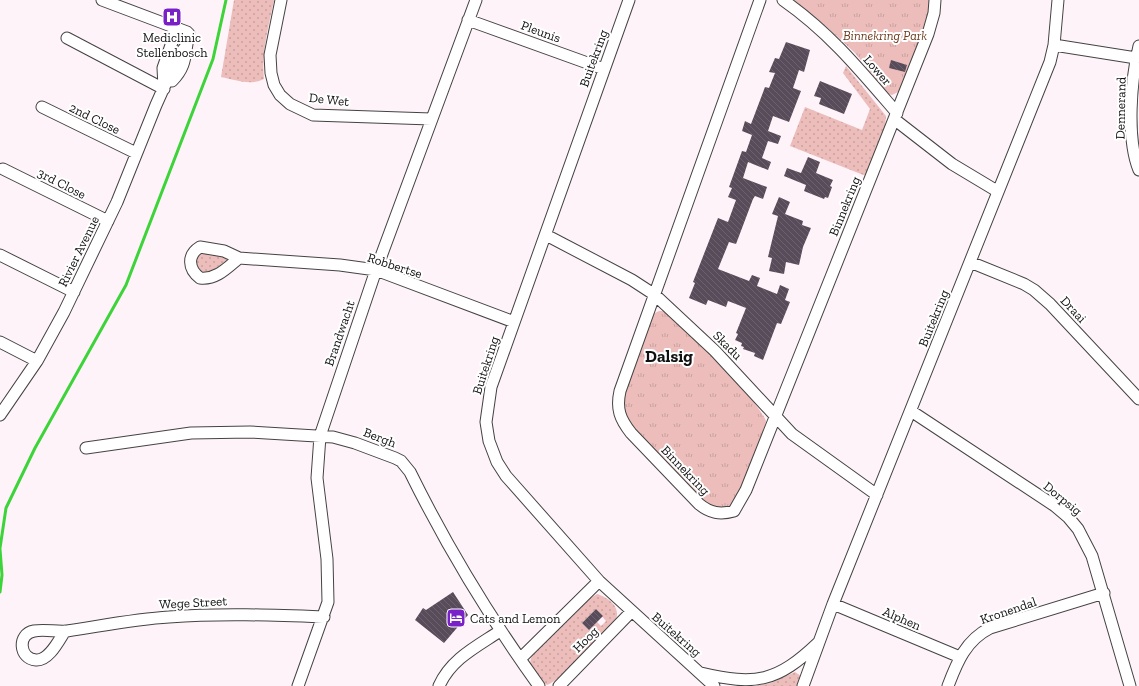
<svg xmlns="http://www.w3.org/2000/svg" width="1139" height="686" font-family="'Zilla Slab',serif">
<defs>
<pattern id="grass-dots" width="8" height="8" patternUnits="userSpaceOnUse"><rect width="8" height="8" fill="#ecbdba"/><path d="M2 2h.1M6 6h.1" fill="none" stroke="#c9a19f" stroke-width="1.8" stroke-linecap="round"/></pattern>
<pattern id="park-tufts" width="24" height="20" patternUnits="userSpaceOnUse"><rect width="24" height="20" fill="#ecbdba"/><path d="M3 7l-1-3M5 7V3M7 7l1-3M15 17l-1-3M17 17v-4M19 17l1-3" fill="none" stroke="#c9a19f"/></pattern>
<pattern id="building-back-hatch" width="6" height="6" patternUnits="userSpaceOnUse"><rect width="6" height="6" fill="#594c5a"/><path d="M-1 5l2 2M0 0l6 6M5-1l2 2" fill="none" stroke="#6c616d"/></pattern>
</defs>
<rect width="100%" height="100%" fill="#fff3fa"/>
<path fill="url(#grass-dots)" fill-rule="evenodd" d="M234 0H274C269 25 261 53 264 79 250 86 236 80 221 77Z
M846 66 886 116 885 126 866 176 790 146 805 107 862 130 870 109 843 73Z
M203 253 228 255 229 258C220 265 209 277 198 270 195 262 195 257 203 253Z
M597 594C607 597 621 606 616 619 604 632 561 681 547 685 537 678 526 668 532 656L589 599ZM596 609 606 621 601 626 597 622 589 630 582 623Z
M795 672 801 676 798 686H755L771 683Z"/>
<path fill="url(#park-tufts)" d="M794 0H930L929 19 900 91 892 95 888 94 855 53 830 30Z
M659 311C662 311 665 311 668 313 689 327 757 399 766 421L765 430 737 500 730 508H711L637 433 622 410 625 391 653 314Z"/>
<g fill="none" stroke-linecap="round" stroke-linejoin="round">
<path stroke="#3cd439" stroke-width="3" d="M0 548 6 508 35 448 126 285 213 59 226 0
M0 549 2 575 0 592"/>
</g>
<path fill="url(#building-back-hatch)" d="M786 42 810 50 804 72 799 70 793 88 801 91 789 122 773 116 768 131 781 136 778 144 768 141 762 158 771 162 768 170 748 162 743 178 767 187 763 199 755 196 753 199 736 244 729 242 718 269 749 281 752 275 760 278 757 286 777 294 780 285 789 289 785 300 790 302 781 324 777 323 763 360 754 356 755 353 743 349 744 347 741 346 742 343 735 340 738 334 736 333 746 308 728 301 726 307 708 300 706 305 689 298 695 283 693 282 718 218 728 222 736 200 728 197 732 188 729 187 742 151 746 152 752 135 742 131 745 121 751 124 765 87 769 88 775 73 769 72 775 58 779 59Z
M891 60 907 65 905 72 889 68Z
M820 81 852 94 844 114 819 104 821 98 814 96Z
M808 157 820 162 816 173 833 180 830 186 832 187 828 198 825 197 824 199 804 191 806 185 784 176 787 168 801 173Z
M779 197 790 202 785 214 803 221 802 225 811 228 803 247 799 265 786 262 784 274 769 271 772 258 768 257 778 216 772 214Z
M453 592 468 615 444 643 415 620 423 608 426 610Z
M596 609 603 616 589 630 582 623Z"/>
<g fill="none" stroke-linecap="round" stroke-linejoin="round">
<defs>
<path id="street" d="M102 0 187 32 189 34C184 53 188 65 172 81
M281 0 270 55 271 73 274 85 280 95 290 104 313 115 431 119
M629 0 491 387 486 422 489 441 497 462 506 476 599 581 714 686
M760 0 620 391C616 409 620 419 631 433L699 504C710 513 720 515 734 511L746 490 928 34 934 13 935 0
M783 0C830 33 860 70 897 113
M468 20 604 69
M67 38 164 89
M1054 45 1136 58
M1139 46C1131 80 1126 138 1139 170
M164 87 163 68 177 28
M42 107 136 153
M894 119 952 164 997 191
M3 169 108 221
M546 235 632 280 655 295 715 351 792 434 877 495
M200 247 224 251 239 258C227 268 216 280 200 278 188 269 187 255 200 247Z
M0 255 74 292
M239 258 340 265 376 270 514 322
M970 262 1024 284 1034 290 1050 304 1139 399
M0 342 37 361
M911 411 1055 506 1068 517 1078 529 1092 556 1130 686
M0 415 37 361 64 312 117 202 156 105 177 58 186 46
M86 448 191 433 250 432 333 437 355 443 395 458 401 461 410 472C447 547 490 618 539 686
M833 604 960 657
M65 631C59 640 49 661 36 660 19 659 17 634 34 631 45 629 56 632 67 631 101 626 135 619 169 617 221 613 272 615 324 617
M520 659 599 581
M701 673C756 686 777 682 818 643
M298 686 328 602 327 559 317 478 320 436 376 270 476 0
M439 686C451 659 476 647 500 631
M559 686 631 612
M803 686 833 604 1050 62 1054 45 1058 0
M948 686C957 662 966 640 990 628L1104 593"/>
</defs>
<use href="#street" stroke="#434343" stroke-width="13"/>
<use href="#street" stroke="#fff" stroke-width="11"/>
</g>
<defs>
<symbol id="hospital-square" viewBox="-11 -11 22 22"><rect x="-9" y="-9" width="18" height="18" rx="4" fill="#7a20c8" stroke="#fff"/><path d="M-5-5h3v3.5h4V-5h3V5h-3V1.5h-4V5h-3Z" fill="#fff"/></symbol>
<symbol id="hotel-square" viewBox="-11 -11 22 22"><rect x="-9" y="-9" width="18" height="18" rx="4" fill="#7a20c8" stroke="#fff"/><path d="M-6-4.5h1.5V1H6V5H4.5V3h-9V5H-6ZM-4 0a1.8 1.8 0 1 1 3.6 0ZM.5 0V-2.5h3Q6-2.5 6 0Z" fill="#fff"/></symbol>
</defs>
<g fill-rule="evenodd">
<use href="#hospital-square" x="161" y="6" width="22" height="22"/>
<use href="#hotel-square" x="445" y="607" width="22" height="22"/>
</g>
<g text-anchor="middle" stroke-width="4" stroke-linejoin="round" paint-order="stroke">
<g font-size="13" fill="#101010" stroke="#fff">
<text transform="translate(541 31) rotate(20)" y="5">Pleunis</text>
<text transform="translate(593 58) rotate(-70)" y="5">Buitekring</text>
<text transform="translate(878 70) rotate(49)" y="5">Lower</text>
<text transform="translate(329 99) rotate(6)" y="5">De Wet</text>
<text transform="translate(1120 108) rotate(-89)" y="5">Dennerand</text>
<text transform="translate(95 118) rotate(26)" y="5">2nd Close</text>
<text transform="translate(62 183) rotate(27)" y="5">3rd Close</text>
<text transform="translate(844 206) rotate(-68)" y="5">Binnekring</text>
<text transform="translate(78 251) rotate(-64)" y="5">Rivier Avenue</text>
<text transform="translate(395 265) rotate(18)" y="5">Robbertse</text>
<text transform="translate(1074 309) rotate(47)" y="5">Draai</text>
<text transform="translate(933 318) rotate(-68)" y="5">Buitekring</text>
<text transform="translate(339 333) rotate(-71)" y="5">Brandwacht</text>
<text transform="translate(728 345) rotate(45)" y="5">Skadu</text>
<text transform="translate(485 365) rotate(-72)" y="5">Buitekring</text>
<text transform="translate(380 437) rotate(21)" y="5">Bergh</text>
<text transform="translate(686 470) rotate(46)" y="5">Binnekring</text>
<text transform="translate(1063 498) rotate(39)" y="5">Dorpsig</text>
<text transform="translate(193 602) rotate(-3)" y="5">Wege Street</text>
<text transform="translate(1008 610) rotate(-19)" y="5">Kronendal</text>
<text transform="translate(902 618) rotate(23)" y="5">Alphen</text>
<text transform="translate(677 634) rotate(41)" y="5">Buitekring</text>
<text transform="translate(585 639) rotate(-45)" y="5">Hoog</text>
</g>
<g font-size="13" font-style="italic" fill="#6c3a1c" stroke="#fff">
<text x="885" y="40">Binnekring Park</text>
</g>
<g font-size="13" fill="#101010" stroke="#fff">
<text x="172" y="42">Mediclinic<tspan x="172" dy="15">Stellenbosch</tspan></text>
<text x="470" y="623" text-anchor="start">Cats and Lemon</text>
</g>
<g font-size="17" font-weight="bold" fill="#101010" stroke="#fff">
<text x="669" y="362">Dalsig</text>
</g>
</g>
</svg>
